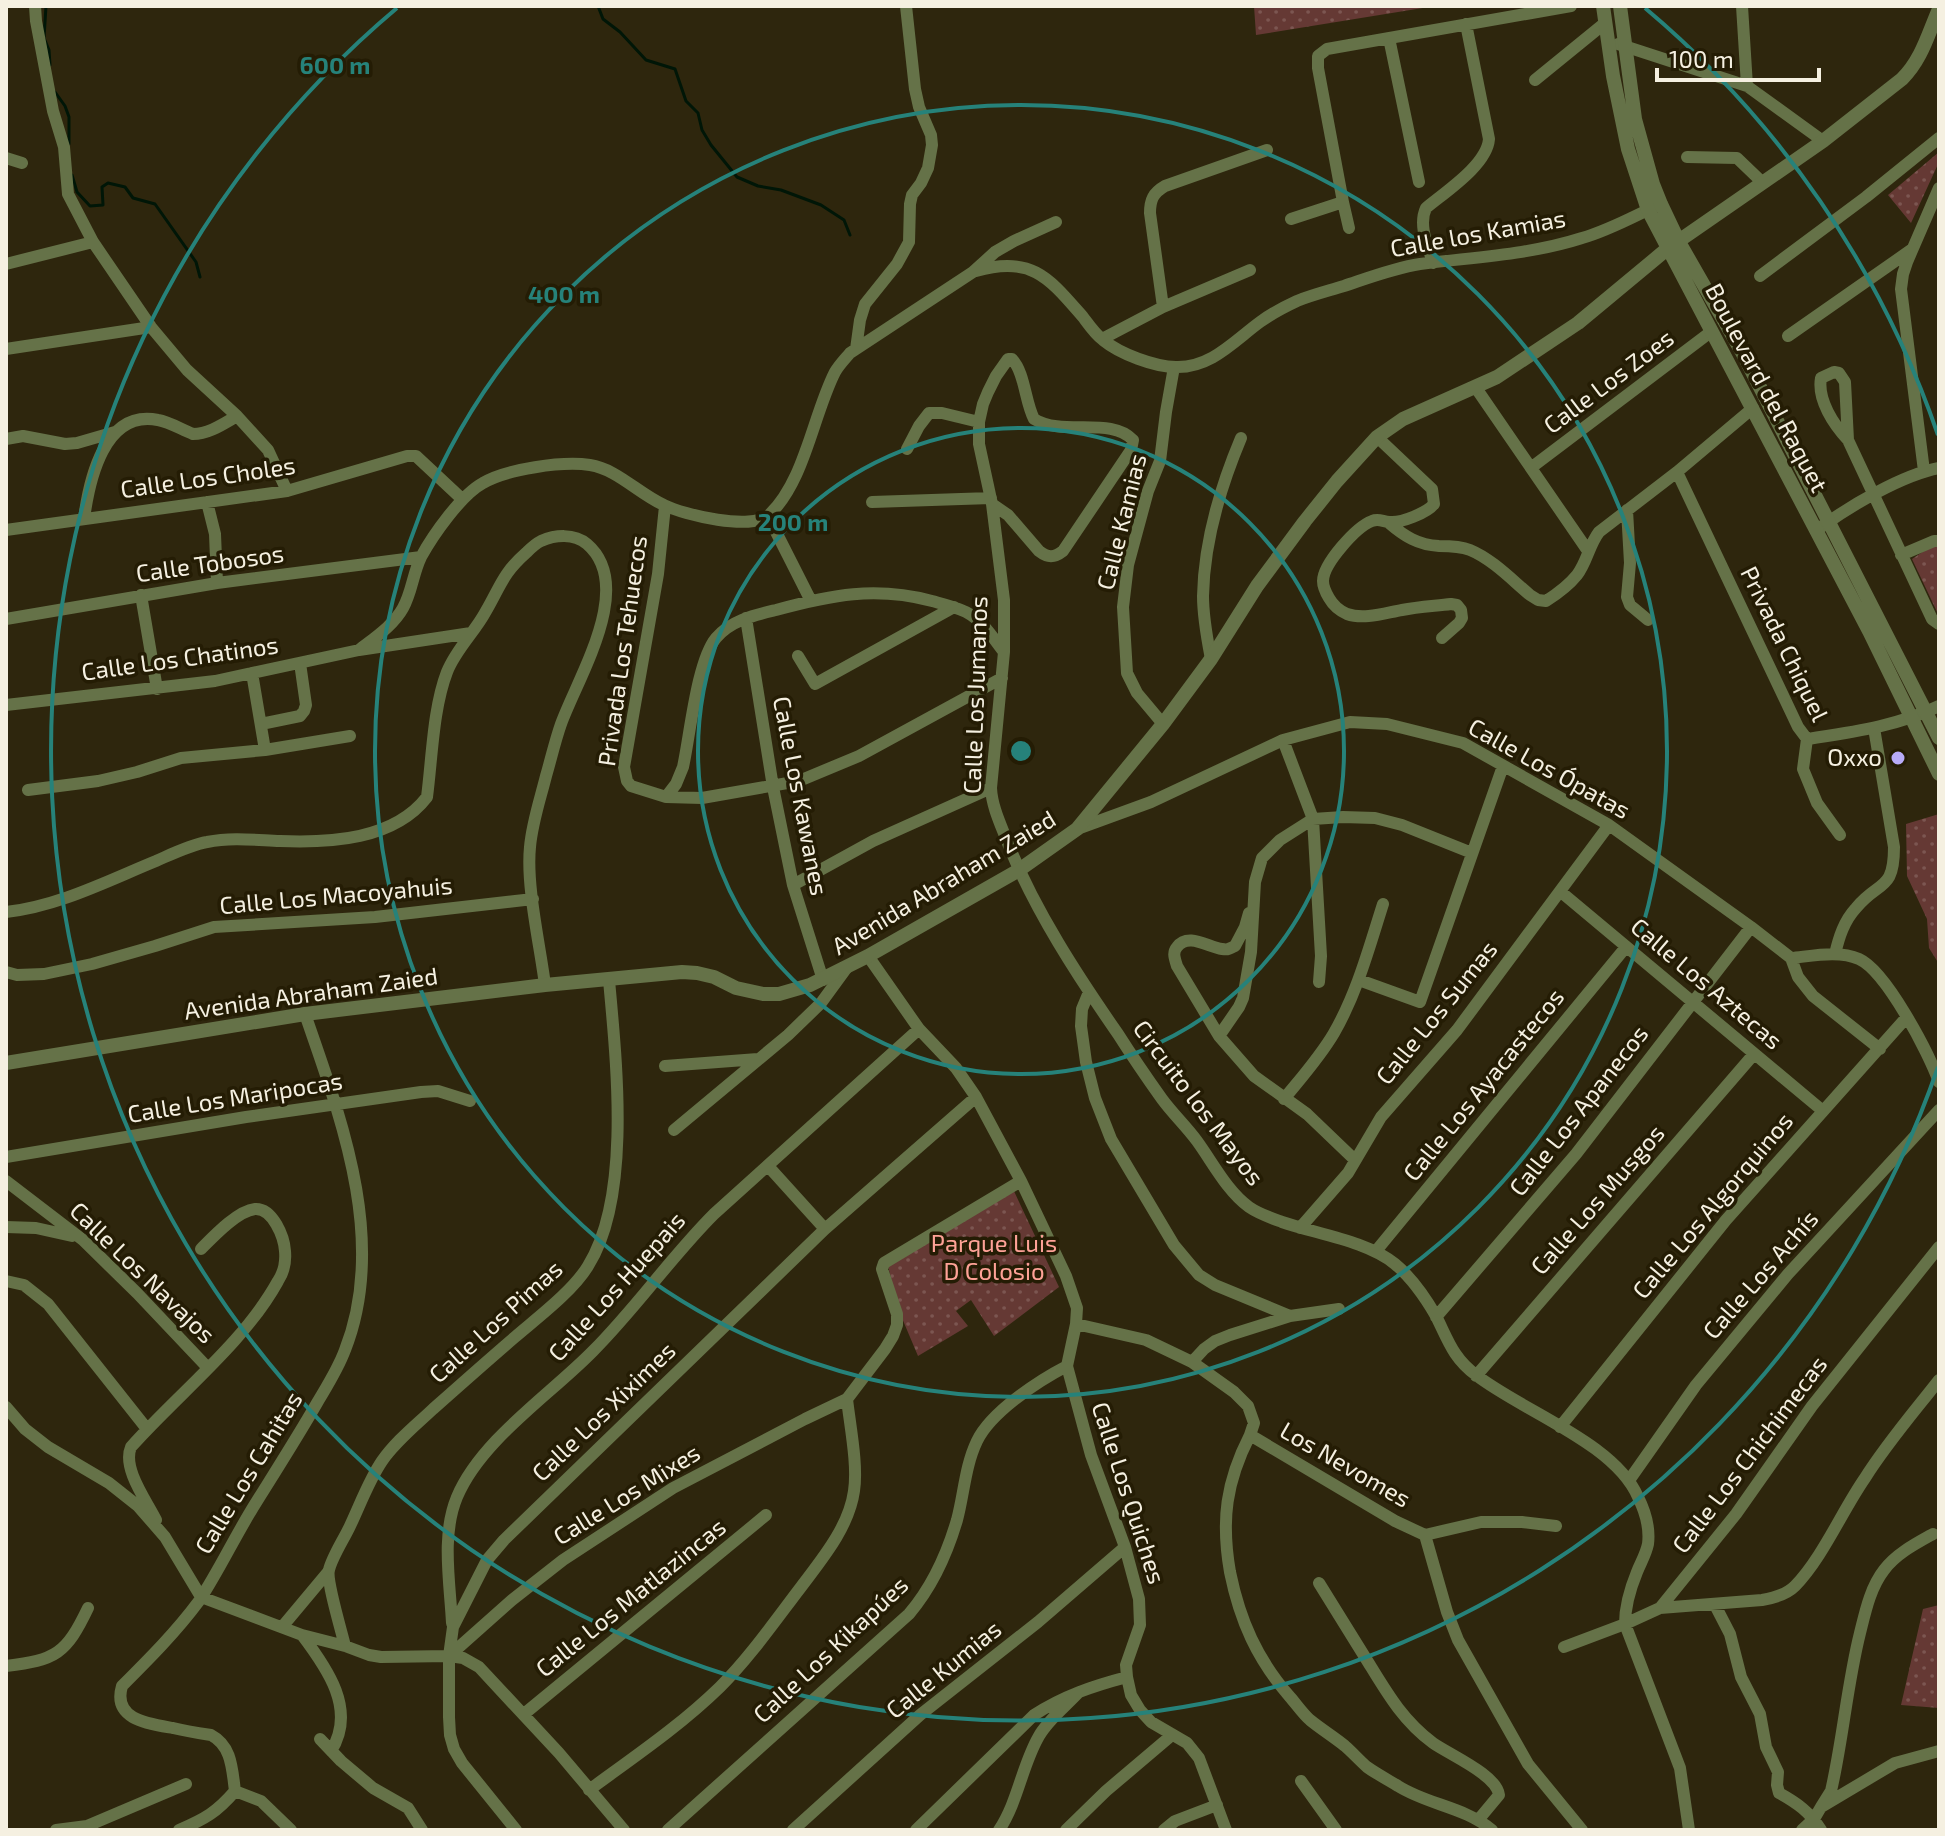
<svg xmlns="http://www.w3.org/2000/svg" width="1945" height="1836" font-family="'Exo 2',sans-serif">
<defs>
<pattern id="grass-dots" width="8" height="8" patternUnits="userSpaceOnUse" patternTransform="scale(2)"><rect width="8" height="8" fill="#653934"/><path d="M2 2h.1M6 6h.1" fill="none" stroke="#7c5651" stroke-width="1.8" stroke-linecap="round"/></pattern>
</defs>
<rect width="100%" height="100%" fill="#2e260d"/>
<path fill="url(#grass-dots)" d="M1254 6H1435L1256 35Z
M1939 152V162L1911 223 1888 195Z
M1933 545 1939 548V616L1912 559Z
M1939 814V964L1929 948 1927 919 1907 876 1906 824Z
M1013 1189 1059 1287 994 1336 971 1300 956 1311 968 1326 918 1356 899 1311 888 1266Z
M1939 1605V1708L1901 1705 1923 1609Z"/>
<g fill="none" stroke-linecap="round" stroke-linejoin="round">
<path stroke="#001607" stroke-width="3" d="M46 6 44 38 49 50 50 65
M598 6 603 19 620 32 646 60 675 69 686 101 698 113 702 130 711 145 737 177 758 186 781 190 821 205 844 220 850 235
M55 92 65 106 69 117V144
M72 175 77 192 90 206 103 205 102 187 108 183 125 187 133 198 155 204 196 262 200 277"/>
<path stroke="#657248" stroke-width="12" d="M35 6 36 21 53 111 64 147 68 194 93 242 151 327 187 370 237 416 268 450 287 491
M1742 6 1747 86
M1389 38 1419 182
M1618 44 1747 86 1823 141
M1535 80 1605 23
M1687 157 1737 158 1763 183
M6 158 22 163
M1343 202 1349 228
M1291 219 1343 202 1318 68V56L1327 49 1571 6
M1433 263C1428 246 1418 225 1426 208 1445 192 1487 165 1489 139L1466 24
M6 264 93 242
M976 271C1032 255 1049 278 1083 317 1089 325 1095 334 1103 340 1120 354 1155 367 1176 367 1211 368 1234 341 1260 322 1271 314 1284 307 1297 301 1312 295 1328 291 1344 286 1368 278 1394 268 1420 264 1474 257 1529 255 1582 238 1607 231 1631 218 1654 207
M1760 276 1866 197 1939 138
M1163 307 1150 213C1150 200 1153 193 1165 186L1267 150
M1788 336 1911 250
M1102 339 1163 307 1250 270
M6 349 151 327
M856 349 860 320 865 304 897 264 909 242 910 204 912 195 921 183 928 168 932 145 931 135 919 107 915 89 906 6
M1476 388 1588 551
M1377 437 1432 489 1434 504C1427 513 1401 523 1390 522 1383 522 1379 518 1372 521 1356 527 1323 564 1323 581 1323 588 1326 593 1329 598 1333 605 1340 611 1347 614 1364 620 1385 613 1402 610 1418 607 1435 606 1451 604L1457 605 1461 610 1462 618 1459 623 1442 638
M6 439 23 436 65 444 77 443 115 432
M1848 440C1834 425 1817 400 1821 378L1834 372 1839 373 1845 382 1848 440 1932 619 1939 624
M907 449 919 426 929 413H942L979 422
M1532 467 1712 331
M1924 471 1901 289 1903 274 1907 262 1939 188
M1677 472 1798 727 1807 739 1803 769 1817 803 1840 835
M207 502 215 534 217 583
M872 502 991 498
M992 504 1008 515 1039 551C1048 558 1054 558 1063 551L1131 450 1133 440C1111 416 1063 437 1034 419 1025 402 1025 373 1012 359H1008L996 376 988 392 983 404 979 422V444L992 504 1004 600V652L991 788C992 808 1002 827 1009 846 1036 912 1077 975 1118 1034 1132 1056 1147 1078 1162 1099 1173 1114 1186 1126 1197 1141 1213 1163 1227 1191 1249 1207 1259 1214 1271 1218 1282 1222 1317 1234 1367 1241 1395 1264 1412 1278 1425 1297 1436 1316 1448 1340 1453 1358 1476 1375 1522 1411 1615 1443 1638 1497 1645 1511 1650 1528 1648 1544 1646 1554 1641 1562 1637 1572 1630 1589 1625 1606 1625 1624L1680 1768 1689 1830
M665 506 658 574 624 767 627 781 631 786 666 797 702 798 799 781 859 756 1002 678
M1627 510 1630 563 1627 597 1630 605 1648 620
M768 516 811 601
M84 519C89 481 104 409 158 420 170 422 182 430 193 434 209 434 223 424 237 416
M1389 523C1404 536 1418 545 1439 546 1449 546 1460 546 1470 550 1492 559 1512 580 1530 595L1538 600 1546 601C1557 594 1569 585 1577 575 1587 562 1589 545 1599 532L1677 472 1753 408
M1821 527C1852 505 1902 475 1939 468
M6 530 287 491 407 456H416L462 499
M1901 555 1934 541H1939
M141 595 157 689
M746 618 773 787 793 885 823 980
M6 619 217 583 421 557
M359 650C374 638 393 626 403 608 412 592 413 573 421 557 433 535 461 495 483 483 507 469 562 461 590 465 617 469 639 494 664 505 684 515 752 531 769 515 805 481 813 415 835 372 839 365 845 359 850 353L973 272 995 252 1014 241 1056 222
M798 656 815 684 954 607
M1211 659C1207 638 1203 618 1203 596 1204 542 1220 488 1241 438
M252 673 265 750
M6 705 215 681 359 650 471 633
M261 724 300 716 304 711 306 705 300 663
M1163 724 1137 693 1127 673 1123 607 1128 565 1148 491 1160 461 1166 412 1174 367
M1807 739C1852 732 1898 726 1939 706
M1283 740 1313 819 1321 956 1319 982
M28 790 98 781 137 772 181 758 265 750 350 736
M666 797 676 784 683 767C690 735 697 661 716 638 731 620 755 615 776 610 831 595 875 586 932 601 943 604 956 607 966 612 983 621 993 638 1004 652
M1077 829 1151 802 1283 740 1350 722 1387 724 1463 743 1609 825 1751 927 1791 958 1798 977 1813 996 1880 1049
M793 885 873 841 991 788
M1561 892 1823 1111
M6 912C59 906 107 881 156 861 172 854 190 845 207 842 232 837 255 840 280 841 330 843 394 840 427 797 432 759 433 708 447 672 456 649 475 632 486 611 501 585 503 573 527 552 531 548 535 544 541 541 555 535 574 533 587 544 636 586 578 677 561 724 555 741 551 759 546 776 540 800 532 823 530 847 526 886 540 945 545 985
M1249 913 1245 927 1235 946C1228 949 1229 950 1222 949 1208 947 1188 932 1177 947 1172 953 1175 959 1177 966L1219 1036 1254 1076 1307 1114 1355 1160
M1835 954C1839 937 1844 921 1856 908 1879 880 1894 892 1894 847L1874 728
M868 956 919 1029 956 1068 976 1097 1021 1181 1066 1276 1077 1308 1076 1324 1067 1366 1091 1455 1125 1547 1139 1599 1140 1625 1126 1665 1127 1677 1131 1695 1140 1710 1151 1722 1187 1743 1199 1758 1226 1830
M1791 958C1812 956 1839 950 1859 959 1886 971 1929 1053 1939 1082
M6 972 17 975 44 974 92 964 155 946 214 927 375 917 533 899
M1359 980 1420 1002 1503 766
M1089 992 1082 1009 1081 1026 1086 1062 1095 1098 1111 1139 1174 1245 1199 1275 1215 1285 1290 1316
M1219 1036 1239 1007 1243 998 1251 952 1255 882 1262 858 1280 840 1313 819 1343 817 1375 818 1402 825 1472 853
M665 1066 758 1059
M1284 1099C1301 1078 1320 1057 1334 1033 1357 993 1369 948 1383 904
M674 1130 788 1035 821 1003 848 966
M6 1157 246 1117 421 1092 438 1091 470 1101
M768 1166 825 1229
M6 1181 83 1240 137 1293 208 1368
M6 1227 36 1228 72 1236
M1300 1228 1348 1173 1381 1117 1457 1030 1609 825
M1376 1251 1626 947
M6 1281 24 1285 48 1304 147 1429
M1436 1317 1576 1154 1751 927
M1076 1324 1146 1340 1192 1362 1234 1392 1248 1406 1254 1423 1250 1435 1395 1521 1425 1535
M1192 1362 1204 1349 1215 1341 1230 1335 1290 1316 1339 1309
M1476 1376 1754 1054
M6 1407 25 1429 48 1447 109 1483 138 1506 165 1537 201 1597 302 1635 345 1646 369 1655 381 1657 449 1656 463 1658 479 1667 559 1753 624 1830
M1560 1427 1726 1220 1906 1018
M1250 1435C1226 1482 1221 1520 1230 1572 1240 1621 1257 1659 1290 1697 1297 1705 1303 1714 1310 1720 1321 1729 1334 1737 1345 1746 1352 1752 1359 1760 1367 1767 1377 1774 1388 1780 1398 1786 1428 1805 1465 1807 1492 1830
M1630 1479 1696 1385 1788 1274 1939 1110
M156 1520C146 1500 122 1468 131 1447 178 1394 244 1343 278 1281 284 1272 286 1262 285 1251 284 1237 273 1208 255 1209 237 1211 213 1237 201 1249
M1425 1535 1447 1612 1458 1640 1528 1764 1582 1830
M1425 1535 1481 1522H1522L1556 1526
M1319 1583C1336 1610 1352 1636 1368 1662 1387 1693 1403 1721 1433 1743 1450 1755 1497 1775 1499 1795L1479 1819
M1715 1605 1730 1634 1741 1677 1760 1714 1766 1747 1778 1772 1777 1785 1779 1793C1797 1803 1810 1812 1821 1830
M1660 1608 1762 1600C1774 1598 1786 1595 1795 1586 1823 1557 1842 1511 1865 1478 1887 1443 1914 1412 1939 1380
M452 1623C450 1583 441 1535 457 1497 481 1440 550 1395 593 1351 636 1308 671 1257 714 1214L919 1029
M282 1627 328 1572
M302 1635C327 1668 357 1710 331 1751
M345 1646C342 1633 326 1580 329 1570 332 1557 344 1539 350 1526 360 1505 369 1480 382 1461 396 1441 415 1426 433 1409 460 1385 487 1361 515 1337 537 1318 573 1291 588 1266 632 1196 616 1059 609 980
M1564 1647 1625 1624 1660 1608 1736 1514 1812 1406 1939 1247
M449 1656 512 1600 563 1560 673 1488 805 1419 847 1399 885 1349 893 1336 897 1325V1314L882 1269 884 1263 1021 1181
M6 1666C56 1660 66 1654 88 1608
M524 1714 766 1515
M320 1739 341 1761 373 1788 408 1808 422 1830
M1301 1781 1336 1830
M589 1790C634 1757 680 1726 720 1687 750 1657 775 1621 801 1587 822 1559 849 1527 854 1491 858 1465 850 1426 847 1399
M235 1791 261 1801 291 1830
M1821 1807 1831 1791C1843 1739 1847 1685 1860 1633 1865 1613 1870 1588 1884 1570 1896 1554 1915 1544 1933 1534
M56 1830 87 1826 186 1784
M179 1830C205 1819 217 1812 235 1791 232 1769 232 1746 211 1735 198 1733 185 1731 173 1728 149 1724 112 1720 122 1686 149 1659 176 1632 199 1601 220 1569 236 1534 257 1501 277 1469 298 1436 317 1403 327 1386 338 1369 345 1350 388 1241 341 1118 305 1014
M516 1830 462 1763 454 1749 450 1735 449 1717V1656L453 1627 487 1560 504 1540 825 1229 976 1097
M668 1830 909 1614C932 1587 947 1554 957 1520 964 1494 965 1466 977 1441 991 1412 1038 1381 1067 1366
M793 1830 920 1715 1038 1622 1125 1547
M916 1830 1034 1715C1063 1696 1093 1686 1127 1677
M999 1830C1018 1802 1022 1765 1039 1736 1048 1720 1066 1706 1078 1693
M1066 1830 1106 1791 1172 1735
M1164 1830 1175 1821 1217 1805
M1802 1830 1814 1819 1821 1807 1895 1763 1939 1751"/>
<path stroke="#657248" stroke-width="14" d="M1603 6 1613 76 1628 149 1648 210 1869 631 1939 774
M1620 6 1635 119 1653 184 1661 204 1679 242 1742 352 1939 738
M6 1063 305 1014 545 985 682 972 697 973 714 977 736 988 763 994H779L810 985 868 956 1019 870 1077 829 1163 724 1211 659 1257 586 1305 521 1337 481 1377 437 1403 419 1497 377 1578 323 1667 249 1823 141 1902 79C1922 59 1928 34 1939 9"/>
</g>
<g fill="none" stroke="#26827a" stroke-width="4">
<circle cx="1021" cy="751" r="323"/>
<circle cx="1021" cy="751" r="646"/>
<path d="M1938 1067A970 970 0 1 1 397 8M1645 8A970 970 0 0 1 1938 435"/>
</g>
<circle fill="#b8abf7" stroke="#241c04" stroke-width="3" cx="1898" cy="758" r="8"/>
<g text-anchor="middle" stroke-width="7" stroke-linejoin="round" paint-order="stroke">
<g font-size="24" fill="#f5f0e1" stroke="#241c04">
<text transform="translate(1478 234) rotate(-10)" y="8">Calle los Kamias</text>
<text transform="translate(1609 382) rotate(-37)" y="8">Calle Los Zoes</text>
<text transform="translate(1766 388) rotate(62)" y="8">Boulevard del Raquet</text>
<text transform="translate(208 478) rotate(-8)" y="8">Calle Los Choles</text>
<text transform="translate(1122 522) rotate(-76)" y="8">Calle Kamias</text>
<text transform="translate(210 564) rotate(-8)" y="8">Calle Tobosos</text>
<text transform="translate(1784 644) rotate(64)" y="8">Privada Chiquel</text>
<text transform="translate(623 651) rotate(-82)" y="8">Privada Los Tehuecos</text>
<text transform="translate(180 659) rotate(-8)" y="8">Calle Los Chatinos</text>
<text transform="translate(976 695) rotate(-88)" y="8">Calle Los Jumanos</text>
<text transform="translate(1549 769) rotate(29)" y="8">Calle Los Ópatas</text>
<text transform="translate(800 796) rotate(79)" y="8">Calle Los Kawanes</text>
<text transform="translate(944 883) rotate(-31)" y="8">Avenida Abraham Zaied</text>
<text transform="translate(336 896) rotate(-5)" y="8">Calle Los Macoyahuis</text>
<text transform="translate(1706 984) rotate(40)" y="8">Calle Los Aztecas</text>
<text transform="translate(311 994) rotate(-8)" y="8">Avenida Abraham Zaied</text>
<text transform="translate(1437 1013) rotate(-51)" y="8">Calle Los Sumas</text>
<text transform="translate(1484 1085) rotate(-51)" y="8">Calle Los Ayacastecos</text>
<text transform="translate(235 1098) rotate(-9)" y="8">Calle Los Maripocas</text>
<text transform="translate(1198 1103) rotate(53)" y="8">Circuito los Mayos</text>
<text transform="translate(1579 1111) rotate(-52)" y="8">Calle Los Apanecos</text>
<text transform="translate(1598 1200) rotate(-49)" y="8">Calle Los Musgos</text>
<text transform="translate(1713 1206) rotate(-50)" y="8">Calle Los Algorquinos</text>
<text transform="translate(142 1273) rotate(44)" y="8">Calle Los Navajos</text>
<text transform="translate(1761 1275) rotate(-49)" y="8">Calle Los Achís</text>
<text transform="translate(617 1287) rotate(-48)" y="8">Calle Los Huepais</text>
<text transform="translate(496 1322) rotate(-42)" y="8">Calle Los Pimas</text>
<text transform="translate(604 1412) rotate(-44)" y="8">Calle Los Xiximes</text>
<text transform="translate(1750 1455) rotate(-53)" y="8">Calle Los Chichimecas</text>
<text transform="translate(1345 1465) rotate(30)" y="8">Los Nevomes</text>
<text transform="translate(249 1473) rotate(-59)" y="8">Calle Los Cahitas</text>
<text transform="translate(1128 1493) rotate(72)" y="8">Calle Los Quiches</text>
<text transform="translate(627 1495) rotate(-32)" y="8">Calle Los Mixes</text>
<text transform="translate(631 1598) rotate(-39)" y="8">Calle Los Matlazincas</text>
<text transform="translate(831 1650) rotate(-43)" y="8">Calle Los Kikapúes</text>
<text transform="translate(944 1670) rotate(-39)" y="8">Calle Kumias</text>
</g>
<g font-size="24" fill="#f5f0e1" stroke="#241c04" text-anchor="end">
<text x="1882" y="766">Oxxo</text>
</g>
<g font-size="24" fill="#fea297" stroke="#241c04">
<text x="994" y="1252">Parque Luis<tspan x="994" dy="28">D Colosio</tspan></text>
</g>
</g>
<circle cx="1021" cy="751" r="12" fill="#26827a" stroke="#241c04" stroke-width="4"/>
<g font-size="24" text-anchor="middle" font-weight="bold" fill="#26827a" stroke="#241c04" stroke-width="7" stroke-linejoin="round" paint-order="stroke">
<text x="335" y="74">600 m</text>
<text x="564" y="303">400 m</text>
<text x="793" y="531">200 m</text>
</g>
<rect width="1945" height="1836" fill="none" stroke="#f5f0e1" stroke-width="16"/>
<path d="M1657 68v12h162v-12" fill="none" stroke="#f5f0e1" stroke-width="4"/>
<text x="1669" y="68" font-size="24" fill="#f5f0e1" stroke="#241c04" stroke-width="6" paint-order="stroke">100 m</text>
</svg>
